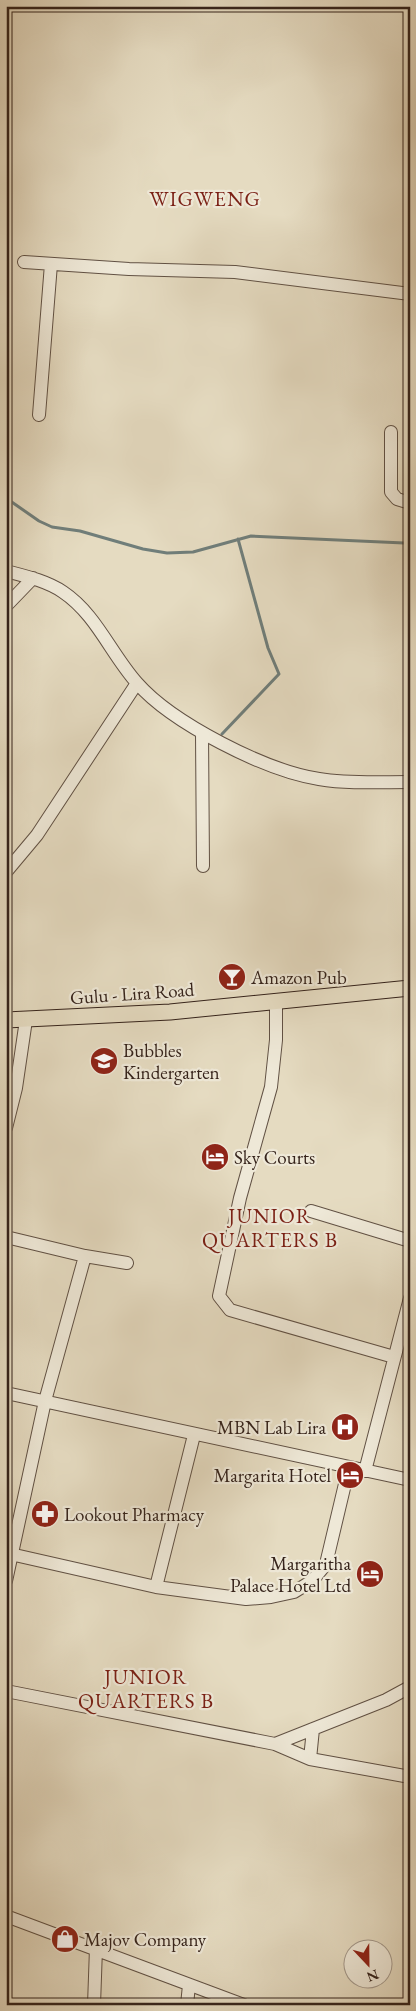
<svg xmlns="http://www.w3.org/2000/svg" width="416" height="2011" font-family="'EB Garamond',serif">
<rect width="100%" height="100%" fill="#e5dbc1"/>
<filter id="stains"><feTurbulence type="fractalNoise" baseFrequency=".004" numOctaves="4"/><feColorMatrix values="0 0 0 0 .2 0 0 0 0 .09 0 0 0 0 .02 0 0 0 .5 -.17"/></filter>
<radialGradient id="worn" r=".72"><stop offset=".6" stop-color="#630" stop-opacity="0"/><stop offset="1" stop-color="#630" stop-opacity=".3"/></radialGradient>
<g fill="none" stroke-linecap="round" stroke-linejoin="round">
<path stroke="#707e7a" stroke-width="3" d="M6 498 39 521 52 527 80 531 143 549 167 553 193 552 251 536 404 543 410 546
M222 734 279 674 268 648 238 539"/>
<defs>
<path id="minor" d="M24 262 129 269 235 272 410 294
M39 415 51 264
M391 432V492L397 499 410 503
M6 571C25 576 47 581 63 592 96 614 111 654 137 683 172 723 266 771 319 779 349 784 380 782 410 782
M6 606 33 578
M202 733 203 866
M6 872 37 835 137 683
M276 1000V1040L271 1087 240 1198 219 1296 230 1310 394 1357
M6 1128 16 1088 26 1020
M311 1211 410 1241
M6 1237 85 1256 127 1263
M6 1393 410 1480
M365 1471 410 1298
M6 1553 156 1587 246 1599 271 1597 294 1592 312 1581 326 1564 349 1467
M6 1581 45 1401 85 1256
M156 1587 194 1435
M6 1691 275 1744 310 1759 410 1777
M275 1744 386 1700 410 1687
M310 1759 313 1729
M6 1916 244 2005
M94 2005 96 1948
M187 2005 189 1985"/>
<path id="major" d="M6 1020 170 1012 410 988"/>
</defs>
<use href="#minor" stroke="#615144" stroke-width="14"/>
<use href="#major" stroke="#35231b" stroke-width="17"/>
<use href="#minor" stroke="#eee8d7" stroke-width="12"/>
<use href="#major" stroke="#e5dbc1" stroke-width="15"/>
</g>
<defs>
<symbol id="bar-disc" viewBox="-11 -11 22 22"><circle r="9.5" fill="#8f2418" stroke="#eee8d7"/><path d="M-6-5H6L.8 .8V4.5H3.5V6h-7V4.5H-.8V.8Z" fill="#fff"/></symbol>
<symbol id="school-disc" viewBox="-11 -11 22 22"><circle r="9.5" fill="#8f2418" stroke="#eee8d7"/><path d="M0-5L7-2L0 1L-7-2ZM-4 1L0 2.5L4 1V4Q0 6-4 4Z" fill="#fff"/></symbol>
<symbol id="hotel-disc" viewBox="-11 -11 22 22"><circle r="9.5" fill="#8f2418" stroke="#eee8d7"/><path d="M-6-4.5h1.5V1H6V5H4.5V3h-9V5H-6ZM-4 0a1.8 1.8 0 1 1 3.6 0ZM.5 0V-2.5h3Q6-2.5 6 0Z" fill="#fff"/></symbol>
<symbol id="hospital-disc" viewBox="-11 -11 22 22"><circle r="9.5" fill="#8f2418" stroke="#eee8d7"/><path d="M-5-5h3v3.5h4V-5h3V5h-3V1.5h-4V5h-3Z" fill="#fff"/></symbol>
<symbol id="pharmacy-disc" viewBox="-11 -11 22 22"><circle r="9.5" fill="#8f2418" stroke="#eee8d7"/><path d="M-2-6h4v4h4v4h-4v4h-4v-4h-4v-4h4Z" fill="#fff"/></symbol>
<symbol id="shop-disc" viewBox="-11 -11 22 22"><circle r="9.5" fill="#8f2418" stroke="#eee8d7"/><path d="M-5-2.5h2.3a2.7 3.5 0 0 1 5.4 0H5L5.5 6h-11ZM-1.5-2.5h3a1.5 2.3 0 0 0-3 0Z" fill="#fff"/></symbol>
</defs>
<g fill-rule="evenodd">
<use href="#bar-disc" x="216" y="961" width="32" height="32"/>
<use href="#school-disc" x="88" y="1045" width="32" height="32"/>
<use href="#hotel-disc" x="199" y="1141" width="32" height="32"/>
<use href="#hospital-disc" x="329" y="1411" width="32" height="32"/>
<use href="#hotel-disc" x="334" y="1459" width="32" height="32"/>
<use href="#pharmacy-disc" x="29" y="1498" width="32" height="32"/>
<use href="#hotel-disc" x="354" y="1558" width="32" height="32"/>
<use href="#shop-disc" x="49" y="1923" width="32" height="32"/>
</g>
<g text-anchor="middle" stroke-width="4.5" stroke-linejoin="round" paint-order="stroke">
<g font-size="19" fill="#35231b" stroke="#eee8d7" text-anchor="start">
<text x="251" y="984">Amazon Pub</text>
<text x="123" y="1057">Bubbles<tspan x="123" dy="22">Kindergarten</tspan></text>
<text x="234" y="1164">Sky Courts</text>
<text x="326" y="1434" text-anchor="end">MBN Lab Lira</text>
<text x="331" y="1482" text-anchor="end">Margarita Hotel</text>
<text x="64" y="1521">Lookout Pharmacy</text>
<text x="351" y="1570" text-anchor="end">Margaritha<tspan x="351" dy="22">Palace Hotel Ltd</tspan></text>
<text x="84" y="1946">Majov Company</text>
</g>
<g font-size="19" fill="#35231b" stroke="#eee8d7">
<text transform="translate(132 993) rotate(-4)" y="7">Gulu - Lira Road</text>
</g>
<g font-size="21" letter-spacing="1" fill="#7a1f14" stroke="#eee8d7">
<text x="205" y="206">WIGWENG</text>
<text x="270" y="1223">JUNIOR<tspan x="270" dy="24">QUARTERS B</tspan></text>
<text x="146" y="1684">JUNIOR<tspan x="146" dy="24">QUARTERS B</tspan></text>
</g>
</g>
<rect width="416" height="2011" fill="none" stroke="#e5dbc1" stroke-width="25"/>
<rect x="8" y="8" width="401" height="1996" fill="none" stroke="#35231b" stroke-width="2.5"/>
<rect x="12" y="12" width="391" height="1986" fill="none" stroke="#35231b"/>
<g transform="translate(368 1964) rotate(158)"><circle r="24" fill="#eee8d7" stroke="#a4998c"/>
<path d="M0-4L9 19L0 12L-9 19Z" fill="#8f2418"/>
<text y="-8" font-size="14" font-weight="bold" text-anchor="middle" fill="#35231b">N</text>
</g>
<rect width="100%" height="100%" filter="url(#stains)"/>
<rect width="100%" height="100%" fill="url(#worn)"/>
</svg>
